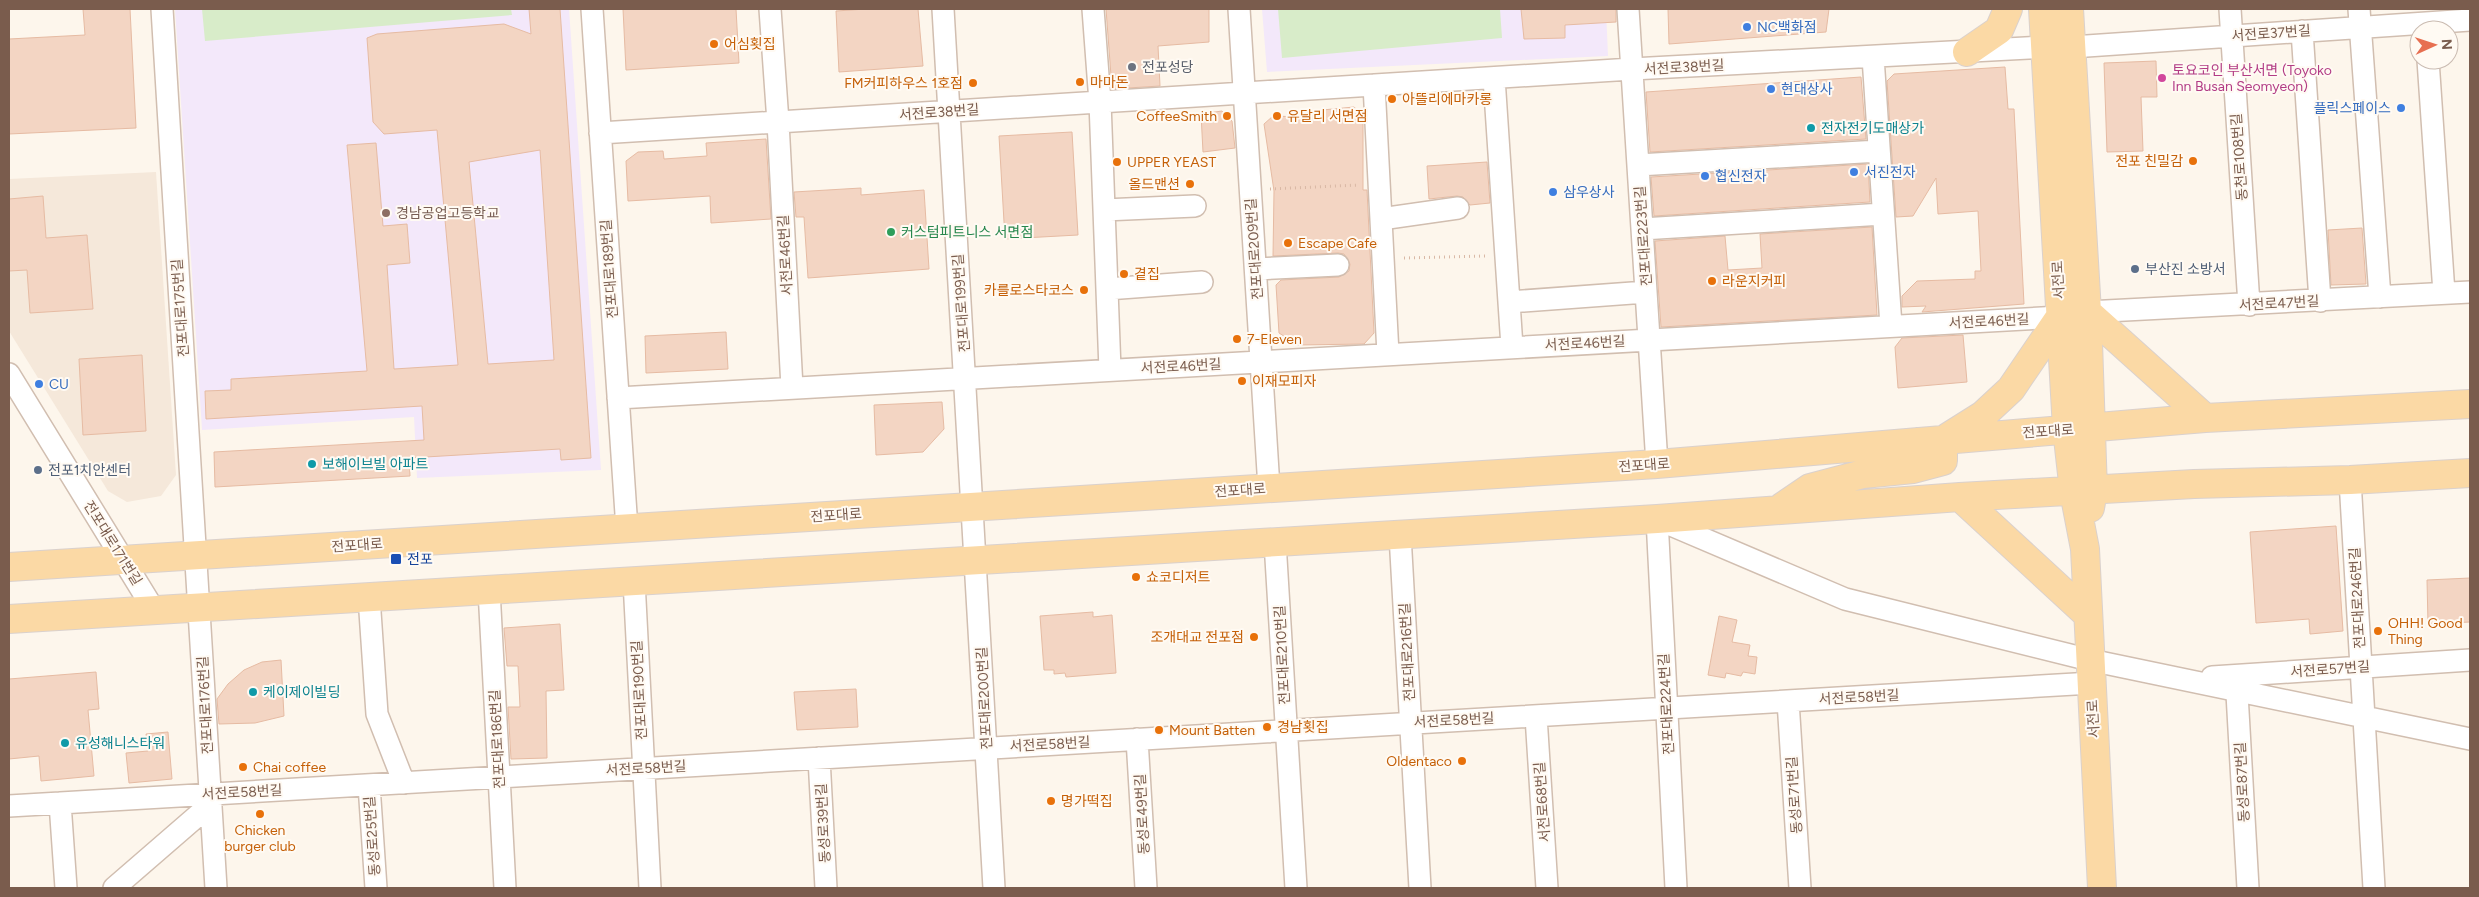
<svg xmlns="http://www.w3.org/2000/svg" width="2479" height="897" font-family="Figtree,'Noto Sans KR',sans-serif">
<rect width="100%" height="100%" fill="#fdf6ec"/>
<path fill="#f5e8da" d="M156 172 176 475 161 496 127 502 108 491 9 331V179Z"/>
<path fill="#f3e8fa" d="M175 9H569L601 470 417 478 414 417 202 430Z
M1262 9H1606L1608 56 1267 72Z"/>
<path fill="#d8ecc9" d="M202 9H511L512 15 205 41Z
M1278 9H1500L1502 38 1282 58Z"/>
<path fill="#f3d5c3" stroke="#e6bba3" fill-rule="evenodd" d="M83 9H130L136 128 9 134V39L85 35Z
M529 9H560L591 458 561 460 560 449 409 458 410 476 215 487 214 452 424 440 422 406 206 419 205 391 231 390V379L367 371 347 145 376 143 383 226 407 224 410 263 387 265 394 369 458 365 437 130 384 134 373 122 367 38 377 34 504 24 531 34ZM540 150 554 360 488 364 469 162Z
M623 9H736L739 63 626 70Z
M866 9H918L923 66 839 72 836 11Z
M1106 9H1209V42L1158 46 1160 86 1112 89Z
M1521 9H1616V22L1565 25V38L1524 39Z
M1668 9H1829L1826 32 1669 44Z
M2156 61 2157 97H2141L2143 151 2107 152 2104 63Z
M2005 67 2008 109H2014L2024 304 1922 312 1926 306 1902 307V296L1917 281 1975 279V271H1981L1978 211 1938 214 1936 178 1913 216 1896 217 1887 81 1894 74Z
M1861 77 1866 139 1650 152 1646 92Z
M1354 107 1363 115V190H1367L1374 333 1364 344 1298 345 1279 333 1276 285 1281 280 1339 277 1349 271 1350 264 1344 254 1338 253 1273 256 1274 191 1264 124 1273 116 1301 117V112Z
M1222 111 1232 121 1235 148 1203 152 1201 114Z
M1072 132 1078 235 1005 239 999 136Z
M766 139 771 219 711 223 710 196 628 201 626 161 638 152 663 151 664 159 707 156 706 143Z
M1487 162 1490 203 1470 205 1463 197 1457 196 1429 199 1427 166Z
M1868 164 1870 202 1654 216 1651 177Z
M861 188V195L924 190 929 269 808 278 804 217H796L794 192Z
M43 196 46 238 87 235 93 309 30 313 27 270 9 271V199Z
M1872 227 1877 315 1661 327 1655 241 1725 236 1728 270 1762 268 1760 234Z
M2362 228 2366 284 2331 285 2328 230Z
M726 332 728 369 646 373 645 336Z
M1963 335 1967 382 1898 388 1895 347 1902 338Z
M142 355 146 431 83 435 79 359Z
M942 402 944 429 923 452 876 455 874 405Z
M2336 526 2343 631 2310 634 2309 619 2256 623 2250 532Z
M2470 578V622L2428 624 2427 580Z
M1093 612V617L1112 615 1116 673 1066 677 1065 673 1054 674V670H1044L1040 616Z
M1719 616 1737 620 1732 642 1750 645 1748 656 1757 657 1755 674 1743 672 1741 676 1726 673 1725 678 1708 675Z
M560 624 564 690 546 691 547 758 511 759 508 707H520L518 666H507L504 628Z
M281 660 284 716 255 723 219 724 217 699 228 684 244 670 262 662Z
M96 672 99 709 88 710 94 776 41 781 39 756 9 759V679Z
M856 689 858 727 797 730 794 692Z
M168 732 172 779 129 783 126 753 148 751 146 734Z"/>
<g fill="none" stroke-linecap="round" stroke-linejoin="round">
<defs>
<path id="minor" d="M162 9 216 888
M592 9 627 529
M770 9 778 122 792 388
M943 9 994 888
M1093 9 1100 102 1110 370
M1239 9 1269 488
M1628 9 1657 464
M2230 9 2249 305
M2359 9 2380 297
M2302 31 2320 301
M2072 47 2470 20
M1873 57 1891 326
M2428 60 2444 293
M1494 78 1512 347
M1374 85 1388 354
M600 133 1632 69 2046 47
M1638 165 1879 151
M1104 210 1195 206
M1381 219 1458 208
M1642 229 1883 214
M1256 269 1338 265
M1107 289 1202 282
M1509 302 1646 292
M2087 312 2470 292
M9 374 154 610
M618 398 2060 317
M2350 480 2374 888
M1400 535 1420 888
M1275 542 1296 888
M634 581 650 888
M489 590 505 888
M369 597 377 714 404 783
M2236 676 2248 888
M2212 677 2470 660
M1788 701 1800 888
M1536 716 1547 888
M1137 739 1146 888
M819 758 826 888
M369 785 376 888
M60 803 66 888
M9 806 2092 683
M114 888 211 804
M1676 888 1657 519 1845 599 2090 660 2470 739"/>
<path id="major" d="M2043 9 2067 429 2074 492 2085 549 2102 888
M2069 9 2087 312 2093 491 2090 508
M1967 52 1999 30 2008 9
M2087 312 2205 418
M1948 437 1983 415 2011 389 2060 317
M1960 497 2088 615
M1782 507 1810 488 1863 474 1913 469 1943 461V450L1917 442
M9 567 1657 464 2205 418 2470 404
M9 619 1657 519 1960 497 2194 484 2350 480 2470 473"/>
</defs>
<use href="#minor" stroke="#d1beb0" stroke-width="24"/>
<use href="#major" stroke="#dad1cd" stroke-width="30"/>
<path stroke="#d9b8a5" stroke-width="3" stroke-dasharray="1 4" stroke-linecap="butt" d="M1270 189 1359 185
M1404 258 1485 256"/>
<use href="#minor" stroke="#fff" stroke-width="21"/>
<use href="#major" stroke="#fbd9a5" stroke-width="28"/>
</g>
<g fill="#3f7fe0" stroke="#fffaf3" stroke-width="2">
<circle cx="1747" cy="27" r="5"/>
<circle cx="1771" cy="89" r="5"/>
<circle cx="2401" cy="108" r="5"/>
<circle cx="1854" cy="172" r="5"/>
<circle cx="1705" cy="176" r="5"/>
<circle cx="1553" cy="192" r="5"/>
<circle cx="39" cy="384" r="5"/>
</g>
<g fill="#e8710a" stroke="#fffaf3" stroke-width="2">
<circle cx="714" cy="44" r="5"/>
<circle cx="1080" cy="82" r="5"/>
<circle cx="973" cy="83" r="5"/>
<circle cx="1392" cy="99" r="5"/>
<circle cx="1227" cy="116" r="5"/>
<circle cx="1277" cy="116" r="5"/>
<circle cx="2193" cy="161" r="5"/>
<circle cx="1117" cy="162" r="5"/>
<circle cx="1190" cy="184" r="5"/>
<circle cx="1288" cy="243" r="5"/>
<circle cx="1124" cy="274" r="5"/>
<circle cx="1712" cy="281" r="5"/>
<circle cx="1084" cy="290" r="5"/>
<circle cx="1237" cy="339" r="5"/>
<circle cx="1242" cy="381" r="5"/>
<circle cx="1136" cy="577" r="5"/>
<circle cx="2378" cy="631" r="5"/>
<circle cx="1254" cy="637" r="5"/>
<circle cx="1267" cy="727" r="5"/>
<circle cx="1159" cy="730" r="5"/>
<circle cx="1462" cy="761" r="5"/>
<circle cx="243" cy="767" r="5"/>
<circle cx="1051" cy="801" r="5"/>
<circle cx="260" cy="814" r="5"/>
</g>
<circle fill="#6b7280" stroke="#fffaf3" stroke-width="2" cx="1132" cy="67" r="5"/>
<circle fill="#d1479c" stroke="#fffaf3" stroke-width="2" cx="2162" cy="78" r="5"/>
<g fill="#0f9aa8" stroke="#fffaf3" stroke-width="2">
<circle cx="1811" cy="128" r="5"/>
<circle cx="312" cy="464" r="5"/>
<circle cx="253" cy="692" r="5"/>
<circle cx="65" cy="743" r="5"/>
</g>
<circle fill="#8d6e63" stroke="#fffaf3" stroke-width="2" cx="386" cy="213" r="5"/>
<circle fill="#2e9e5b" stroke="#fffaf3" stroke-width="2" cx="891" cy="232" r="5"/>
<g fill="#5c6f8a" stroke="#fffaf3" stroke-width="2">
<circle cx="2135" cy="269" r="5"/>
<circle cx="38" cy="470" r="5"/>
</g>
<rect fill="#1a4fb4" stroke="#fffaf3" stroke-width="2" x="390" y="553" width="12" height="12" rx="2.5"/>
<g text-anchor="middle" stroke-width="4" stroke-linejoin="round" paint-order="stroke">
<g font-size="14" fill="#366cbe" stroke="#fffaf3" text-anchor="start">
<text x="1757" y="32">NC백화점</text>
<text x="1781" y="94">현대상사</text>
<text x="2391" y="113" text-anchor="end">플릭스페이스</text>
<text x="1864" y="177">서진전자</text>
<text x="1715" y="181">협신전자</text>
<text x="1563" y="197">삼우상사</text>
<text x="49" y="389">CU</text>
</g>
<g font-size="14" fill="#7a5c4d" stroke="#fffaf3">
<text transform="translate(2271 33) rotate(-4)" y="5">서전로37번길</text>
<text transform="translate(1684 67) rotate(-3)" y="5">서전로38번길</text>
<text transform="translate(939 112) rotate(-4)" y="5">서전로38번길</text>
<text transform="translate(2239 157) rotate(-94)" y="5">동천로108번길</text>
<text transform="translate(1643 236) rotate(-94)" y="5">전포대로223번길</text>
<text transform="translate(1254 249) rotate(-94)" y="5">전포대로209번길</text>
<text transform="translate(785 255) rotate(-93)" y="5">서전로46번길</text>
<text transform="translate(609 269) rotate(-94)" y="5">전포대로189번길</text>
<text transform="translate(2058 280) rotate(-93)" y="5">서전로</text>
<text transform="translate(961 303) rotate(-94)" y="5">전포대로199번길</text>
<text transform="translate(2279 303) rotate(-3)" y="5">서전로47번길</text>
<text transform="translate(180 308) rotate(-94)" y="5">전포대로175번길</text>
<text transform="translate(1989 321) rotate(-3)" y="5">서전로46번길</text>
<text transform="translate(1585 343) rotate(-3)" y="5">서전로46번길</text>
<text transform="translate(1181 366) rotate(-3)" y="5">서전로46번길</text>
<text transform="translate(2048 431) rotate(-4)" y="5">전포대로</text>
<text transform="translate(1644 465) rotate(-4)" y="5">전포대로</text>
<text transform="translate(1240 490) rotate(-4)" y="5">전포대로</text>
<text transform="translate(836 515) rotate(-4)" y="5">전포대로</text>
<text transform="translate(113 543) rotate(58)" y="5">전포대로171번길</text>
<text transform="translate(357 545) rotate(-4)" y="5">전포대로</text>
<text transform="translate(2357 598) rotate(-93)" y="5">전포대로246번길</text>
<text transform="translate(1407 652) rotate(-93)" y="5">전포대로216번길</text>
<text transform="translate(1282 655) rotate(-93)" y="5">전포대로210번길</text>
<text transform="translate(2330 669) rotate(-4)" y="5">서전로57번길</text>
<text transform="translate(639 690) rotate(-93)" y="5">전포대로190번길</text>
<text transform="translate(1859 697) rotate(-3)" y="5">서전로58번길</text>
<text transform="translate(984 698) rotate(-93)" y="5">전포대로200번길</text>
<text transform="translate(1666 704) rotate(-93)" y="5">전포대로224번길</text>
<text transform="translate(205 705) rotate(-93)" y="5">전포대로176번길</text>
<text transform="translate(2093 719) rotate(-93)" y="5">서전로</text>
<text transform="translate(1454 720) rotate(-3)" y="5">서전로58번길</text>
<text transform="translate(497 739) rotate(-93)" y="5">전포대로186번길</text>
<text transform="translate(1050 744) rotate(-3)" y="5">서전로58번길</text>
<text transform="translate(646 768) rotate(-3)" y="5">서전로58번길</text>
<text transform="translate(2242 782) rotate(-93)" y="5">동성로87번길</text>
<text transform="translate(242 792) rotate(-3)" y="5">서전로58번길</text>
<text transform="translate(1794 795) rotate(-94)" y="5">동성로71번길</text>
<text transform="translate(1542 802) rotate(-94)" y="5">서전로68번길</text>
<text transform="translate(1142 814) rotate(-93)" y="5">동성로49번길</text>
<text transform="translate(823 823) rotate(-93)" y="5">동성로39번길</text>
<text transform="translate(372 836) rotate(-94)" y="5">동성로25번길</text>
</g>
<g font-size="14" fill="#c56008" stroke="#fffaf3" text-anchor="start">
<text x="724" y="49">어심횟집</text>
<text x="1090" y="87">마마돈</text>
<text x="963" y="88" text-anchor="end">FM커피하우스 1호점</text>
<text x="1402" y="104">아뜰리에마카롱</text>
<text x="1217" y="121" text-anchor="end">CoffeeSmith</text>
<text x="1287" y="121">유달리 서면점</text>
<text x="2183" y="166" text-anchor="end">전포 친밀감</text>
<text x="1127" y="167">UPPER YEAST</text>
<text x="1180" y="189" text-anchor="end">올드맨션</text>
<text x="1298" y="248">Escape Cafe</text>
<text x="1134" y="279">곁집</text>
<text x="1722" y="286">라운지커피</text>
<text x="1074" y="295" text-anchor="end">카를로스타코스</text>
<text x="1247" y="344">7-Eleven</text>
<text x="1252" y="386">이재모피자</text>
<text x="1146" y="582">쇼코디저트</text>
<text x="2388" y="628">OHH! Good<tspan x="2388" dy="16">Thing</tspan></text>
<text x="1244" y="642" text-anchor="end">조개대교 전포점</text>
<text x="1277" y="732">경남횟집</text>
<text x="1169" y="735">Mount Batten</text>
<text x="1452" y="766" text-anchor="end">Oldentaco</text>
<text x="253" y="772">Chai coffee</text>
<text x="1061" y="806">명가떡집</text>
<text x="260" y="835" text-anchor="middle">Chicken<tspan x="260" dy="16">burger club</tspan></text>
</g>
<g font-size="14" fill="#5b616d" stroke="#fffaf3" text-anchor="start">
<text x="1142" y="72">전포성당</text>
</g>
<g font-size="14" fill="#b23c85" stroke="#fffaf3" text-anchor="start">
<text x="2172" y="75">토요코인 부산서면 (Toyoko<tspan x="2172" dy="16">Inn Busan Seomyeon)</tspan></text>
</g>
<g font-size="14" fill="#0d838f" stroke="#fffaf3" text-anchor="start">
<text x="1821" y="133">전자전기도매상가</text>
<text x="322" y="469">보해이브빌 아파트</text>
<text x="263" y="697">케이제이빌딩</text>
<text x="75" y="748">유성해니스타워</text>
</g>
<g font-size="14" fill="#785e54" stroke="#fffaf3" text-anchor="start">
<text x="396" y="218">경남공업고등학교</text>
</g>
<g font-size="14" fill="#27864d" stroke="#fffaf3" text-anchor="start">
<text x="901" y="237">커스텀피트니스 서면점</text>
</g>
<g font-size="14" fill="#4e5e75" stroke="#fffaf3" text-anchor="start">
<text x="2145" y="274">부산진 소방서</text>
<text x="48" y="475">전포1치안센터</text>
</g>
<g font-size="14" fill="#164399" stroke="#fffaf3" text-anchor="start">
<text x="407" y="564">전포</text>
</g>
</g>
<rect width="2479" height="897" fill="none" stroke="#7a5c4d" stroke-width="20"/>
<g transform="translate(2434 45) rotate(87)"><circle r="24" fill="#fffaf3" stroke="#cabbb1"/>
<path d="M0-4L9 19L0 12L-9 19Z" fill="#e76f51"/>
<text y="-8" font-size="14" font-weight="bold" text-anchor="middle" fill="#7a5c4d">N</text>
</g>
</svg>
